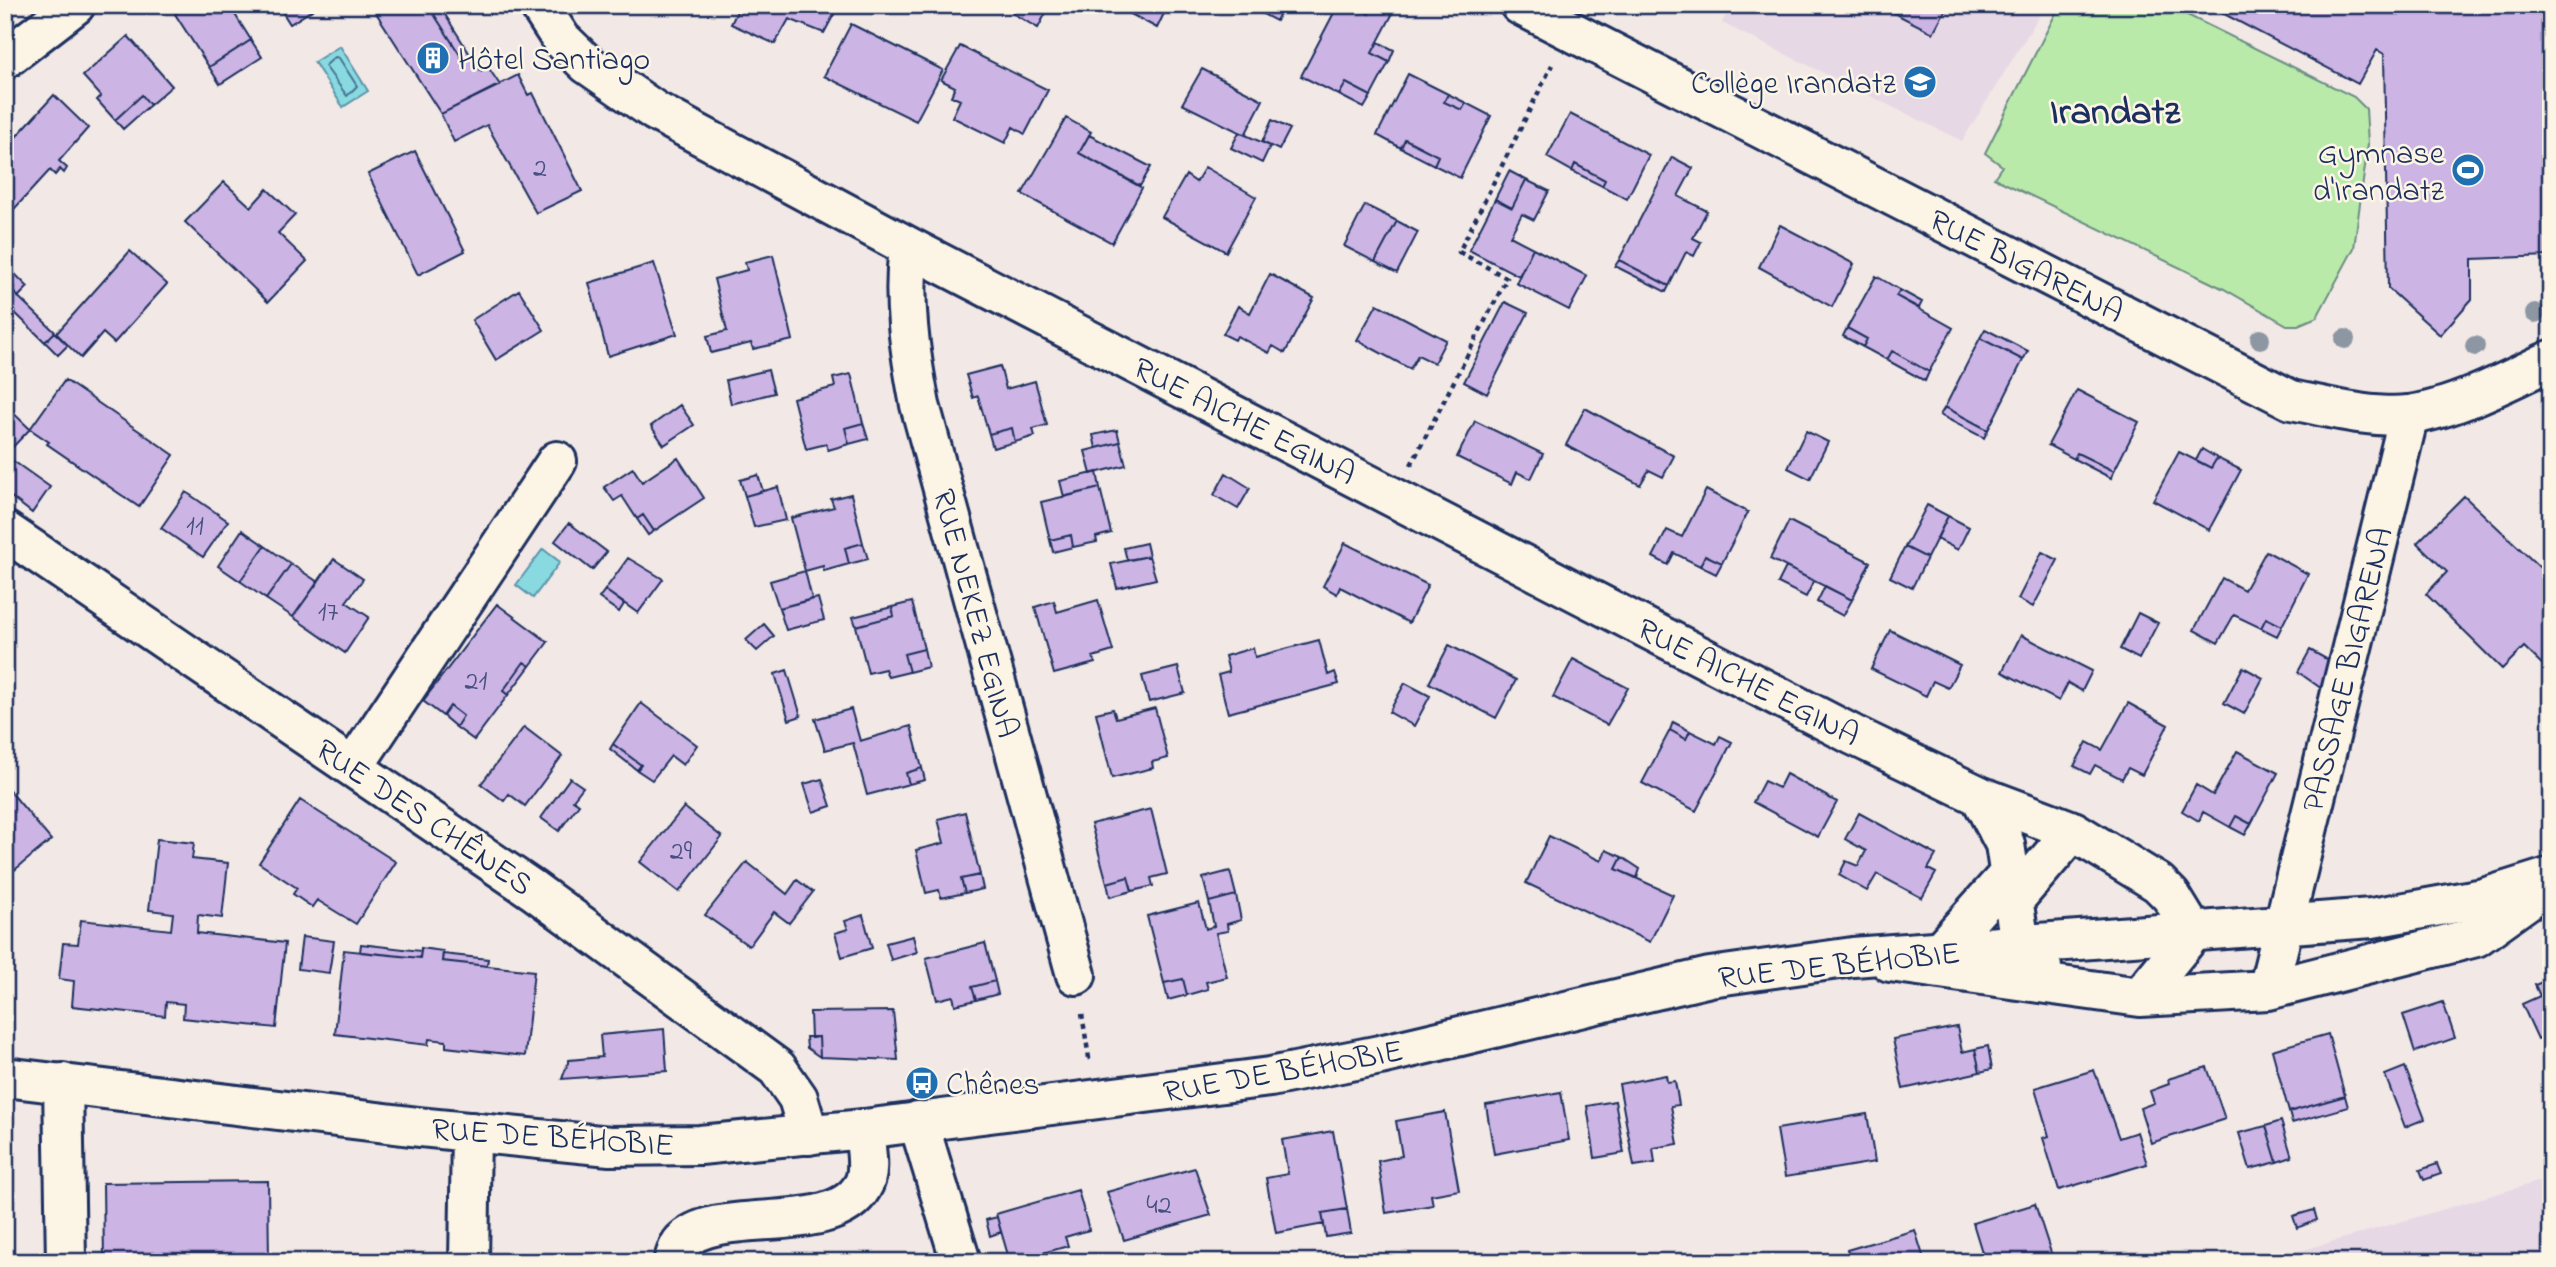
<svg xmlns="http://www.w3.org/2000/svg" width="2556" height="1267" font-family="'Indie Flower',sans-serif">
<rect width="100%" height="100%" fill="#f2e8e5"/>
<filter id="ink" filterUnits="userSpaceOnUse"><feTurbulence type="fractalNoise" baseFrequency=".0143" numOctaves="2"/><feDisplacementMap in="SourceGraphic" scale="14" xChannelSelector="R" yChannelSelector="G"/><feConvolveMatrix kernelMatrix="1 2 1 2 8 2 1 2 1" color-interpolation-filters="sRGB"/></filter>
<g filter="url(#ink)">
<path fill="#e7d8e5" d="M1731 5H2046L1962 141 1722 23Z
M2551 1178V1262H2280L2297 1252Z"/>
<path fill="#baeaa9" stroke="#6a8c84" stroke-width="2" d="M2060 5H2167L2354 97 2366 109 2368 144 2354 248 2317 317 2298 325H2287L2224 289 1994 178 2002 166 1985 153Z"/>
<path fill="#88d9e0" stroke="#5c95ac" stroke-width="2" d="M340 46 368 91 343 107 314 62Z
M543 549 560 562 533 598 516 585Z"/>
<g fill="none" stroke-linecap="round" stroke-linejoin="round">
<path stroke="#477392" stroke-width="2" d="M335 57 339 58 357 86 347 96 325 66Z"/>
</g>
<path fill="#ccb4e4" stroke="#1b2f5e" stroke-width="2" d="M188 5H229L251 40 209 67 175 14Z
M278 5H320L290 24Z
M371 5H428L464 61 471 56 481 71 488 67 500 85 441 114Z
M428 5H439L471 56 464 61Z
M740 5H839L824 33 789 19 775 44 731 24Z
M1017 5H1050L1038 28 1012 13Z
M1114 5H1168L1157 28Z
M1246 5H1284L1276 21Z
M1338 5H1352L1369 14 1374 6 1392 15 1372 53 1389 62 1371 96 1346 83 1339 95 1301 76Z
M1885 5H1948L1933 33 1884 8Z
M2207 5H2551V256L2472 259V299L2440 335 2388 288 2384 54 2377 50 2358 84Z
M851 24 943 70 916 121 824 76Z
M128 36 172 86 150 105 142 95 115 120 97 100 101 96 83 76Z
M251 40 262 57 220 84 209 67Z
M1378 42 1394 50 1389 62 1372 53Z
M960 46 1048 90 1025 134 1013 127 1005 143 952 117 960 100 951 96 955 87 941 80Z
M1202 69 1263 100 1245 135 1182 104Z
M1408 74 1448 94 1444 102 1462 110 1466 103 1491 116 1460 178 1434 165 1438 156 1405 139 1401 148 1377 135Z
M518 75 528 95 533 93 582 191 536 213 487 125 454 142 441 114Z
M1346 83 1371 96 1364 108 1339 95Z
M1448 94 1466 103 1462 110 1444 102Z
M54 95 88 128 59 161 67 168 64 173 60 169 55 175 50 170 5 219V149Z
M142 95 150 105 123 129 115 120Z
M1570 114 1649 155 1627 199 1602 186 1605 180 1575 164 1572 171 1547 157Z
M1066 118 1091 132 1079 153 1142 188 1112 243 1022 194Z
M1272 120 1290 129 1279 150 1262 142Z
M1239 132 1270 146 1262 163 1231 148Z
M1089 135 1151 167 1140 186 1079 153Z
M1405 139 1438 156 1434 165 1401 148Z
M415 151 465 251 418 275 368 174Z
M1672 157 1693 168 1678 196 1707 211 1693 238 1701 242 1694 256 1686 252 1669 286 1619 260Z
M1575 164 1605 180 1602 186 1572 171Z
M1205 167 1256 197 1226 252 1162 217 1186 175 1196 182Z
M1509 171 1526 180 1512 208 1495 199Z
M1526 180 1549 191 1534 220 1522 214 1510 236 1533 248 1519 276 1469 250 1495 199 1512 208Z
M224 182 251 207 267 189 295 215 278 233 307 261 268 302 185 222Z
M1365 205 1397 221 1375 262 1344 246Z
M1397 221 1418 232 1397 273 1375 262Z
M1780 225 1854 264 1832 307 1759 267Z
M1533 248 1587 276 1569 310 1516 283Z
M130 251 167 284 114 343 103 333 81 358 56 334Z
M773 255 793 340 753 349 751 343 711 353 707 336 727 331 714 279 747 270 745 262Z
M1619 260 1669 286 1666 292 1615 266Z
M654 263 677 334 608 356 589 283Z
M5 264 28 287 18 297 5 284Z
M1270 274 1314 298 1285 353 1273 346 1269 353 1237 336 1235 340 1223 334 1238 306 1250 313Z
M1876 276 1900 290 1896 296 1953 328 1929 372 1892 351 1887 360 1863 347 1867 339 1847 328Z
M5 284 55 332 45 342 5 303Z
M519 290 544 330 496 360 472 320Z
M1900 290 1922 302 1919 308 1896 296Z
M1505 302 1528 313 1487 394 1464 382Z
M1377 304 1446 340 1434 363 1418 355 1410 369 1357 340Z
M1847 328 1867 339 1863 347 1843 336Z
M1985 329 2028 351 2023 360 1980 338Z
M55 332 68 345 58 355 45 342Z
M1980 338 2023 360 1988 430 1945 407Z
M1892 351 1929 372 1925 381 1887 360Z
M1000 366 1006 389 1035 381 1047 425 1033 429 1035 436 1015 442 1012 428 989 434 978 396 973 398 966 375Z
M768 370 774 393 731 404 726 380Z
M851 374 863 423 845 428 849 444 828 450 826 444 806 449 793 398 835 387 833 378Z
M65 380 174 455 139 507 47 444 49 442 30 429Z
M2077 390 2139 422 2114 471 2077 453 2074 459 2048 445Z
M5 405 30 429 5 455Z
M680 405 694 425 664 445 651 426Z
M1945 407 1988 430 1984 438 1940 415Z
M1585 408 1674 456 1663 477 1649 470 1640 485 1566 445Z
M1475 421 1543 454 1531 479 1517 472 1512 484 1457 457Z
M863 423 868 439 849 444 845 428Z
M1012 428 1015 442 993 448 989 434Z
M1117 430 1120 442 1096 448 1093 435Z
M1806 431 1828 442 1810 479 1788 468Z
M1120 442 1126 465 1091 474 1085 451Z
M2202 449 2217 458 2211 468 2196 460Z
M2179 452 2211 468 2217 458 2241 470 2209 530 2153 500Z
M2077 453 2114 471 2111 478 2074 459Z
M9 458 50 487 32 513 5 492V463Z
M678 458 704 498 654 531 643 515 637 519 622 496 614 501 604 487 633 468 642 482Z
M1097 472 1100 488 1064 497 1060 481Z
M1226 473 1250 488 1238 509 1214 495Z
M758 475 763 491 745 496 740 480Z
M778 487 786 520 754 527 745 496Z
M1100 488 1111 533 1096 537 1097 542 1073 547 1071 535 1050 540 1041 502Z
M1706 490 1748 512 1722 563 1705 555 1700 566 1674 553 1668 565 1653 557 1667 530 1682 537Z
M186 492 228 521 203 557 161 528Z
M851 494 863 543 845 548 849 564 824 571 823 566 805 571 791 518 834 507 831 499Z
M2464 496 2551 578V661L2545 667 2524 647 2502 669 2426 594 2447 572 2417 543Z
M1927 505 1948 516 1927 558 1905 547Z
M643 515 654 531 648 535 637 519Z
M1948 516 1969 527 1958 550 1937 539Z
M1789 521 1870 562 1852 600 1770 559Z
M569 523 607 552 592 570 555 541Z
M242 530 265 546 240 581 218 566Z
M1071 535 1073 547 1053 552 1050 540Z
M863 543 868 559 849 564 845 548Z
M1146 543 1149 556 1127 560 1124 548Z
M1345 543 1428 585 1409 623 1340 587 1337 594 1323 586Z
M265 546 291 564 266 599 240 581Z
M1905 547 1927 558 1912 588 1890 577Z
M2266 551 2308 574 2282 626 2266 618 2261 628 2234 615 2218 643 2194 630 2222 578 2244 590Z
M2042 552 2058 560 2033 607 2018 599Z
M1705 555 1722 563 1716 574 1700 566Z
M1149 556 1156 579 1117 588 1111 564Z
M628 558 663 579 638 613 605 590Z
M334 559 363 579 346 602 369 617 345 653 293 617Z
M291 564 318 582 293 617 266 599Z
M1786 567 1814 581 1806 597 1778 583Z
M805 571 812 599 779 608 770 581Z
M1825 586 1852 600 1843 616 1817 602Z
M605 590 624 604 619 612 599 598Z
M818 598 824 620 786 630 779 608Z
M1098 600 1113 651 1093 657 1095 663 1054 674 1035 607 1054 601 1057 612Z
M912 602 924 649 904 654 909 672 888 677 885 669 868 673 856 626 894 616 892 607Z
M497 604 548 642 530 666 524 662 503 691 508 695 474 740 456 727 463 716 450 706 443 716 423 701Z
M892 607 894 616 856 626 853 617Z
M2138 613 2158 623 2139 659 2120 649Z
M2266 618 2282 626 2277 636 2261 628Z
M764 624 774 636 757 651 746 640Z
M1890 630 1960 665 1948 688 1933 681 1926 696 1871 669Z
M2021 635 2092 671 2082 691 2068 683 2059 701 2002 672Z
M1319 640 1328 675 1335 672 1339 684 1228 713 1218 675 1229 672 1225 656 1253 648 1255 657Z
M1449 645 1516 680 1496 718 1429 683Z
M924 649 928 667 909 672 904 654Z
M2310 650 2339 666 2332 696 2298 672Z
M1573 659 1628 688 1607 725 1553 697Z
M524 662 530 666 508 695 503 691Z
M1178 667 1185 693 1149 702 1142 676Z
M2243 667 2263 678 2244 714 2224 703Z
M787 670 801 716 789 720 775 674Z
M1405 683 1430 696 1414 726 1389 712Z
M641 703 697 745 683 765 671 756 652 780 637 770 641 765 613 744Z
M2128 703 2168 725 2142 775 2128 768 2122 779 2095 765 2090 774 2074 766 2087 742 2102 750Z
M450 706 463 716 456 727 443 716Z
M1155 708 1168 758 1152 762 1153 768 1112 778 1096 713 1113 709 1116 718Z
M851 709 860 741 911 726 922 768 906 773 909 784 867 795 853 743 825 750 815 719Z
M1673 722 1690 731 1686 739 1670 730Z
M524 727 562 756 525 806 509 794 504 801 481 784Z
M1670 730 1686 739 1690 731 1716 744 1720 736 1732 742 1696 811 1642 783Z
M613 744 641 765 637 770 610 749Z
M2237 751 2278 773 2251 824 2236 816 2230 827 2203 812 2199 821 2182 811 2196 785 2213 795Z
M922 768 925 780 909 784 906 773Z
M1786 774 1837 802 1818 837 1753 802 1764 781 1779 788Z
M570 778 583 787 573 800 579 804 559 831 541 818Z
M822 779 831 806 813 812 804 784Z
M5 785 51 840 5 878Z
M300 800 396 862 356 924 317 900 312 907 293 894 297 888 259 863Z
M684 807 722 837 679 892 640 862Z
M1151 809 1167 874 1151 878 1153 886 1132 891 1128 877 1107 883 1091 824Z
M965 812 980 875 961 879 965 893 941 898 939 890 926 893 916 850 944 843 938 819Z
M1859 813 1936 855 1928 869 1936 873 1922 898 1877 874 1867 891 1839 875 1846 861 1858 866 1866 851 1845 839Z
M2236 816 2251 824 2245 835 2230 827Z
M1549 836 1601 861 1606 850 1622 857 1616 869 1673 895 1650 942 1526 883Z
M157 839 194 843 192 859 228 863 222 918 198 915 197 933 285 943 276 1028 183 1018 184 1004 166 1002 165 1016 72 1006 74 981 59 979 63 943 78 944 81 920 171 930 173 913 149 910Z
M1622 857 1640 869 1637 878 1616 869Z
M747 862 787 894 797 880 813 892 789 923 774 912 749 946 705 915Z
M1230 871 1236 895 1209 902 1203 878Z
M980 875 983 889 965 893 961 879Z
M1128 877 1132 891 1110 897 1107 883Z
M1236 895 1241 920 1227 924 1228 931 1216 933 1227 977 1206 982 1208 989 1187 995 1183 979 1164 983 1147 916 1199 903 1206 929 1214 926 1209 902Z
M863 915 872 948 842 957 835 933 848 929 845 921Z
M913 936 917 952 891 960 886 943Z
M302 937 334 941 329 973 298 969Z
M985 943 995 981 972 987 976 1000 955 1005 953 996 937 1000 926 958Z
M361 944 421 951 420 958 360 952Z
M421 948 443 951 442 961 534 971 525 1056 446 1047V1041L429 1039 428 1045 335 1034 344 950 420 958Z
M443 954 488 959 487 966 442 961Z
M2551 978V1033L2538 1039 2522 1004 2540 996 2535 985Z
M1183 979 1187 995 1168 1000 1164 983Z
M995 981 998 994 976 1000 972 987Z
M2443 1002 2455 1038 2415 1052 2403 1015Z
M893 1011 898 1060 820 1057 819 1037 811 1038 810 1012Z
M1957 1027 1962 1052 1975 1049 1980 1072 1903 1089 1893 1039Z
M664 1029 667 1071 562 1079 569 1060 602 1057 600 1035Z
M2328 1034 2345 1096 2289 1112 2272 1050Z
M806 1037H819L820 1057 807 1048Z
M1988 1046 1992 1069 1980 1072 1975 1049Z
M2207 1067 2225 1119 2151 1143 2140 1108 2154 1103 2150 1091 2169 1084 2168 1079Z
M2405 1067 2425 1119 2405 1127 2385 1075Z
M2094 1070 2119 1138 2137 1132 2147 1164 2059 1190 2043 1138 2049 1136 2035 1088Z
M1666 1075 1667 1082 1675 1081 1679 1105 1671 1106 1678 1144 1653 1148 1655 1163 1634 1166 1619 1084Z
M1561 1092 1569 1140 1494 1154 1486 1105Z
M2345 1096 2348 1107 2292 1123 2289 1112Z
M1615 1101 1624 1153 1595 1158 1587 1106Z
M1445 1112 1459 1190 1431 1195 1433 1205 1386 1213 1378 1161 1402 1156 1396 1121Z
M1867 1114 1875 1162 1785 1177 1777 1129Z
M2281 1121 2292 1157 2277 1162 2266 1126Z
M2266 1126 2277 1162 2250 1169 2239 1133Z
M1333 1131 1347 1209 1322 1213 1324 1224 1276 1233 1266 1178 1288 1174 1282 1140Z
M2437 1164 2441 1174 2424 1180 2420 1170Z
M1195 1168 1211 1215 1124 1240 1107 1192Z
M268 1181 269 1262H104L103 1183Z
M1078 1190 1089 1230 1065 1237 1068 1246 1010 1262 996 1214Z
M2035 1204 2054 1262H1985L1973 1223Z
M1347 1209 1351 1233 1326 1237 1322 1213Z
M2314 1210 2317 1220 2297 1228 2293 1216Z
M997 1217 1001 1232 990 1236 986 1220Z
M1915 1230 1924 1259 1913 1262H1851L1847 1250Z"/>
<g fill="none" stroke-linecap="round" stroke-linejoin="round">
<defs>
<path id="minor" d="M539 5 561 39 587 64 655 111 909 247 1853 735 1980 796 2073 831 2158 883 2171 896 2193 932 2140 997
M1520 5 2291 400C2328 407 2371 419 2409 415 2454 409 2510 380 2551 360
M5 59 75 5
M909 247C902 300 910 353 920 405L1076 975
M5 531 533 890 777 1068 798 1098 809 1135
M354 766 557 461
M1980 796 2005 844 2020 945 2042 967
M2015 899 2073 831
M1941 950 2010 873
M1890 962 2140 997 2268 990 2476 937 2551 883
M2268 990 2409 415
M63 1083 66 1262
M918 1121 961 1262
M469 1262 471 1132
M673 1262C676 1256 677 1247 682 1242 717 1204 832 1239 862 1187 872 1172 865 1146 864 1129"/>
<path id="major" d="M5 1077 419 1127 610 1146 700 1145 864 1129 1270 1077 1380 1055 1710 977 1853 957 2372 918 2484 898 2551 877"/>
</defs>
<use href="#minor" stroke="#1b2f5e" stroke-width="44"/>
<use href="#major" stroke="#1b2f5e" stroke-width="44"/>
<path stroke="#1b2f5e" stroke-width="4.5" stroke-dasharray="5 5" stroke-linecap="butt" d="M1411 465 1507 278 1459 252 1552 65
M1082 1014 1089 1058H1086"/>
<use href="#minor" stroke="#fcf5e5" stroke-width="38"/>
<use href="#major" stroke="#fcf5e5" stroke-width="38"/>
</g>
<g fill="#8d97a3">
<circle cx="2535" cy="313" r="10"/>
<circle cx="2260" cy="339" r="10"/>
<circle cx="2345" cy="339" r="10"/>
<circle cx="2475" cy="346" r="10"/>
</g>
</g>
<defs>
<symbol id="building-disc" viewBox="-11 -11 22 22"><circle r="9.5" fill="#1f6fb2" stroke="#fcf5e5"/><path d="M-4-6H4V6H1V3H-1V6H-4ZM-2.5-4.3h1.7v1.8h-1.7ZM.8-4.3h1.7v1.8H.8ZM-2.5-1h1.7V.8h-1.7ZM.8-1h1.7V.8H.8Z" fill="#fff"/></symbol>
<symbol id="school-disc" viewBox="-11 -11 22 22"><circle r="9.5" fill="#1f6fb2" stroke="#fcf5e5"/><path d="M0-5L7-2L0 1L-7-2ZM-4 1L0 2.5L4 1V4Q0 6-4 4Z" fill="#fff"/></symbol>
<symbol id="stadium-disc" viewBox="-11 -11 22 22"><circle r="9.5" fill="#1f6fb2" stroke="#fcf5e5"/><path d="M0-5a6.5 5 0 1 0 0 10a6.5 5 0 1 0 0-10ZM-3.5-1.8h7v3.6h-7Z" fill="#fff"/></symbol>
<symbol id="bus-disc" viewBox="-11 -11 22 22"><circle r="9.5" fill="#1f6fb2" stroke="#fcf5e5"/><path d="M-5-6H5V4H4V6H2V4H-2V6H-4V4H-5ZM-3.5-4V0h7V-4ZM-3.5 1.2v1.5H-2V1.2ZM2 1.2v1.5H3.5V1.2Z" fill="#fff"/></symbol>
</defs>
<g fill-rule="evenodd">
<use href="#building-disc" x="414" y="39" width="38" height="38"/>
<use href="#school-disc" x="1901" y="63" width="38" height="38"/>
<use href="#stadium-disc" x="2449" y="151" width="38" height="38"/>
<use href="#bus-disc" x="903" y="1064" width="38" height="38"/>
</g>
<g text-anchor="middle" stroke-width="5" stroke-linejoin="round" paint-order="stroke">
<g font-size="28" fill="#475080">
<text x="540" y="176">2</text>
<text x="195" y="534">11</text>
<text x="328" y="620">17</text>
<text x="476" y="689">21</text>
<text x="681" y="859">29</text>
<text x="1159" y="1213">42</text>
</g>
<g font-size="32" fill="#1b2f5e" stroke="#fcf5e5" text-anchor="start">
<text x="458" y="69">Hôtel Santiago</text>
<text x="1896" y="93" text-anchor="end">Collège Irandatz</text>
<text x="2444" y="163" text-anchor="end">Gymnase<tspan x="2444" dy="37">d'Irandatz</tspan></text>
<text x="946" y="1094">Chênes</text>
</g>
<g font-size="32" fill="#1b2f5e" stroke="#fcf5e5">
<text transform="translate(2027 265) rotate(27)" y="11">RUE BIGARENA</text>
<text transform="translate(1245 420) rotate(27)" y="11">RUE AICHE EGINA</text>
<text transform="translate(977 613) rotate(75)" y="11">RUE NEKEZ EGINA</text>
<text transform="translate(2346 669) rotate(-76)" y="11">PASSAGE BIGARENA</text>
<text transform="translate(1749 681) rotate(27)" y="11">RUE AICHE EGINA</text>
<text transform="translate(425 816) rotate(34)" y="11">RUE DES CHÊNES</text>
<text transform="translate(1839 964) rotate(-6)" y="11">RUE DE BÉHOBIE</text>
<text transform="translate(1283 1070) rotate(-10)" y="11">RUE DE BÉHOBIE</text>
<text transform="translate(553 1136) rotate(4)" y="11">RUE DE BÉHOBIE</text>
</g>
<g font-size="38" font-weight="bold" fill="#1b2f5e" stroke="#fcf5e5">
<text x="2115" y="123">Irandatz</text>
</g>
</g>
<rect width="2556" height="1267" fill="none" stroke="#fcf5e5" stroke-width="28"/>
<rect x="14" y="14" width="2528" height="1239" fill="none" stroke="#1b2f5e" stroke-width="2.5" filter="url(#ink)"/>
</svg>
